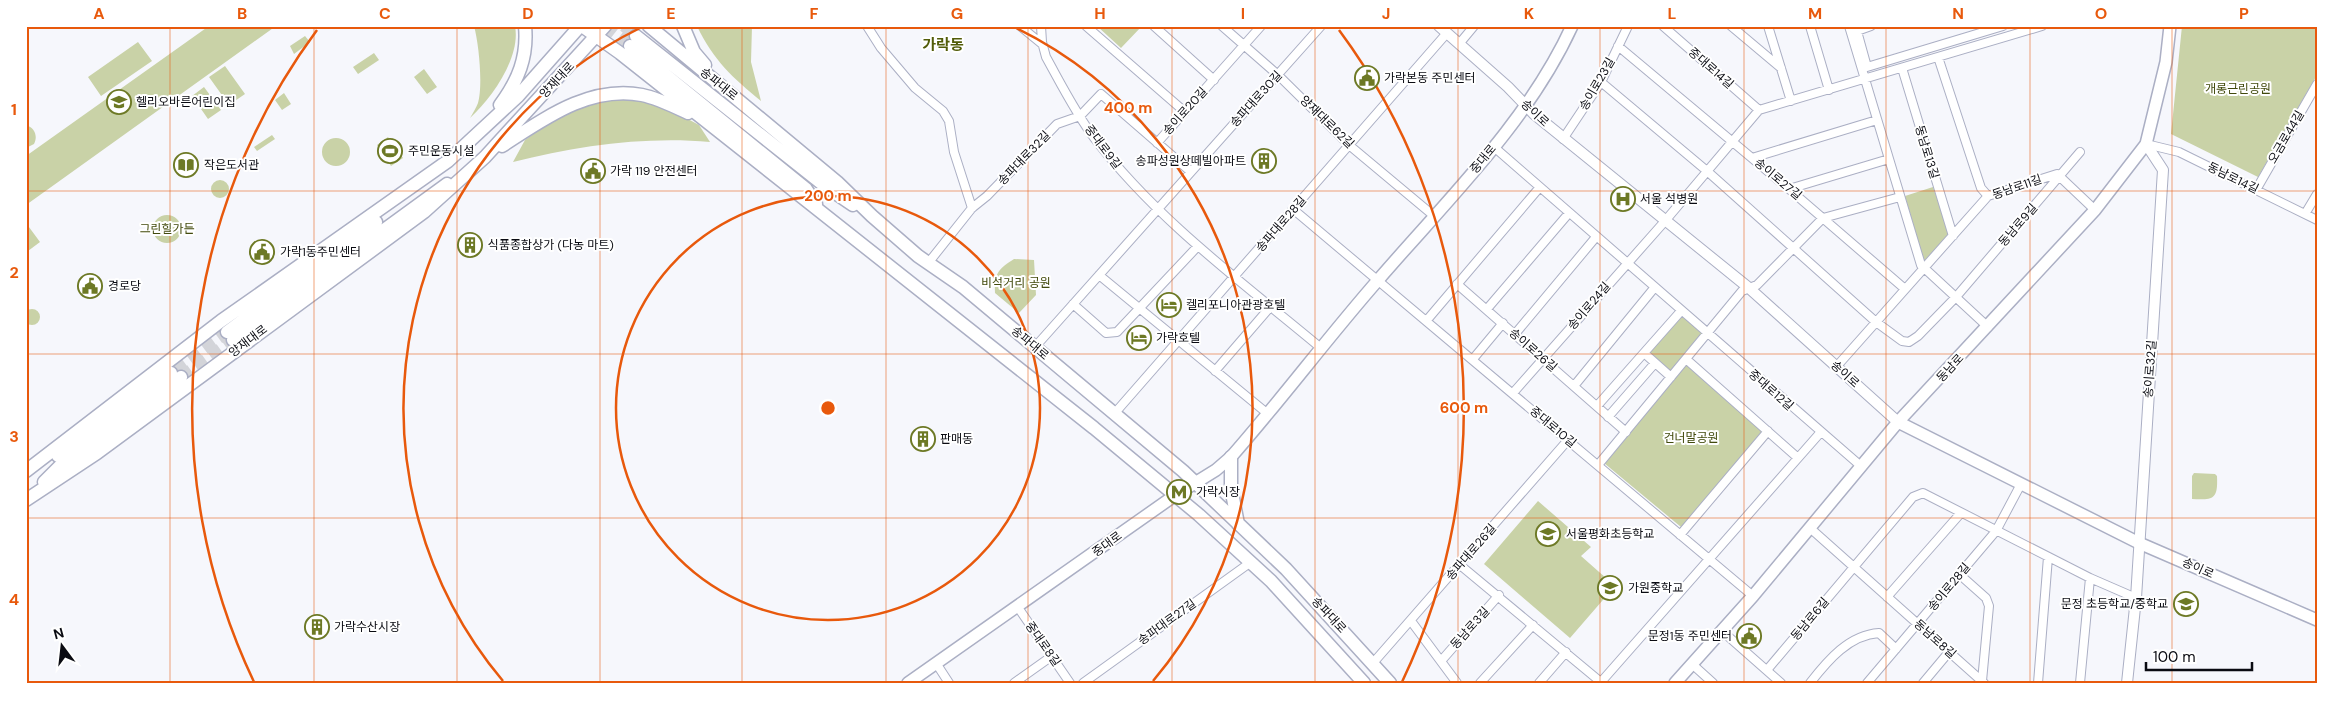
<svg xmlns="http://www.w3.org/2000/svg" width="2343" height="709" font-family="'DM Sans','Noto Sans KR',sans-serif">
<rect width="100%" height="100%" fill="#f6f7fc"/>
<path fill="#c9d2a7" d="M209 26H276L26 205V156Z
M474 26H515C521 57 492 98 470 118 473 113 476 108 478 103 483 86 479 44 474 26Z
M697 26H752L751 62 761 101C733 78 713 60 697 26Z
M1097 26H1142L1121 48Z
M2182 26H2317V75L2258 177 2171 134Z
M305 36 310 42 294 54 290 46Z
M138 42 152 61 101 96 88 77Z
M374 53 379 60 358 74 353 67Z
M225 66 245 94 229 105 209 77Z
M424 69 437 87 427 94 414 77Z
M204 87 221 110 208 119 192 96Z
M284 93 291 104 282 110 275 100Z
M640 98 673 111 699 125 710 142C645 136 576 146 513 162L525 140 561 114 586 102Z
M26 125C35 128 38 136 34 144L26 148Z
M272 135 275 139 257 151 254 147Z
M388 137 403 158 391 166 377 145Z
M322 152a14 14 0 1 1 28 0a14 14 0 1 1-28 0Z
M211 189a9 9 0 1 1 18 0a9 9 0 1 1-18 0Z
M1933 187 1949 234 1924 261 1905 196Z
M153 229a14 14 0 1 1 28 0a14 14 0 1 1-28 0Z
M26 223 40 242 28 251 26 249Z
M1014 259 1034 260 1036 295 1019 313 995 293C994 274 998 269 1014 259Z
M24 317a8 8 0 1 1 16 0a8 8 0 1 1-16 0Z
M1682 313 1704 333 1670 373 1647 353Z
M1686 361 1764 432 1681 527 1604 463Z
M2194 473 2215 474 2217 476C2218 499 2214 500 2192 499V476Z
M1538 501 1591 547 1581 556 1615 586 1570 638 1484 564Z"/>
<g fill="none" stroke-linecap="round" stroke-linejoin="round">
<path stroke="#d3d4d9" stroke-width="12" stroke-dasharray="12 6" stroke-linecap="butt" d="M605 26 630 46
M624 26 636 36
M175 370 227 332
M181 377 233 340"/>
<defs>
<path id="minor" d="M867 26 881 48 915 88 943 111 949 121 954 152 972 208
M1020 26 1042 44
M1041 26 1042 42 1046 57C1061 84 1076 114 1095 139 1158 221 1242 282 1321 348
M1086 26 1185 112
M1154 26 1214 80
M1222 26 1278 75 1349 145 1434 216
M1663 26 1759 110
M1731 26 1781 68
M1768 26 1791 101
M1810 26 1829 90
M1849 26 1921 265 1988 327
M1871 26 1857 31 1867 67 2003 26
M1459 44 1474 26
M1618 46 1789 189 1905 289
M1938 57 1981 188 1988 196
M1902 68 1953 236
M1601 82 1707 171 1876 322 1902 341 1909 342 1918 336 1956 297 2080 152
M1563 139 1601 82 1628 26
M1157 143 1261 26
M2146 144 2179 152 2317 220
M1494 147 1862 467
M1752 158 1877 120
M1789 189 1889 159
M2256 190 2317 84
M1294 210 1753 596
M2305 214 2317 194
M929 262 972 208 987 196 1057 124 1080 116 1101 94 1191 172
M1099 275 1268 414
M1457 284 1626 432
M1073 304 1106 333 1117 332 1198 246
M1487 309 1569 213
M1427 320 1540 187
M1515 334 1596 237
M1035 347 1321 26
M1644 353 1671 377
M1473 359 1503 323
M1686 359 1798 458
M1837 366 1988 196 2057 174 2095 210
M1215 371 1271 306
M1574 386 1655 287
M1513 393 1665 221 1759 110 2042 26
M1597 406 1681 311
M1114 414 1447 33
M1608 417 1655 363
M1598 465 1742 291 1757 285 1823 218 1900 197
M1810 528 1984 683
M1680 535 1768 431
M1460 565 1602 683
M1959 574 1986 598 1989 606 1982 681
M1887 597 1960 514
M1017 606 1070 683
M1411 621 1457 683
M1722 631 1781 683
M1441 661 1499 595
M936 663 949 683
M1373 663 1568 440
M1692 664 1713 683
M1767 670 1913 497 1923 493 2090 578 2136 598
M1601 682 1820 433
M1014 683 1052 656
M1083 683 1251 562
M1480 683 1533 625
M1539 683 1566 652
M1810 683C1828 660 1849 635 1879 633L1896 649
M1867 683 1996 531 2021 484
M1923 683 1949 652
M2038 683 2048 557
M2080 683 2090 578"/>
<path id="tertiary" d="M1439 26 1508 87 1534 114 1749 288 1898 422
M2127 683 2136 598 2163 170 2146 144"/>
<path id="secondary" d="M1898 422 2139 543 2317 620
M908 683 1174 496 1216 470 1231 457C1282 399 1328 337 1379 279 1448 199 1528 122 1572 26
M1675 683 1753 596 1898 422 2095 210 2146 144 2166 62 2170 26"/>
<path id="primary" d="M582 26 620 53 1094 428 1199 515 1271 581 1364 683
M649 26 837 182 872 216 918 256 963 287 1183 471 1286 569 1390 683
M683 26 694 52 705 65
M636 36 825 186 853 205
M630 46 806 189 816 204
M500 105C518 81 528 57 525 26
M502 146C544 119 589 85 642 95 657 98 673 106 688 113
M227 332 376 222
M233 340 447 184
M58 456 171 373
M1231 457V488L1238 524
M26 471 221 321 448 161 518 96 580 26
M44 482 60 466 181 377
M26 500 97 453 424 212 485 157 605 26"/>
</defs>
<use href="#minor" stroke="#abafc4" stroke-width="10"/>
<use href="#tertiary" stroke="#abafc4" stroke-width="12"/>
<use href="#secondary" stroke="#abafc4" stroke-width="14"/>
<use href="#primary" stroke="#abafc4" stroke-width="15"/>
<use href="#minor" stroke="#fff" stroke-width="8"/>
<use href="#tertiary" stroke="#fff" stroke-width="10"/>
<use href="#secondary" stroke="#fff" stroke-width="11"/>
<use href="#primary" stroke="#fff" stroke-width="12"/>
</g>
<path fill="none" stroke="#e8590c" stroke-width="1" stroke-opacity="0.55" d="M170 26V683M314 26V683M457 26V683M600 26V683M742 26V683M886 26V683M1028 26V683M1172 26V683M1315 26V683M1458 26V683M1600 26V683M1744 26V683M1886 26V683M2030 26V683M2172 26V683M26 191H2317M26 354H2317M26 518H2317"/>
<g fill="none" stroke="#e8590c" stroke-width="2.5">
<circle cx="828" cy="408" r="212"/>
<path d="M503 681A424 424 0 0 1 642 27M1014 27A424 424 0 0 1 1153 681"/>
<path d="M254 682A636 636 0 0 1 317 30M1339 30A636 636 0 0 1 1402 682"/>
</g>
<defs>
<symbol id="civic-ring" viewBox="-11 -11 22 22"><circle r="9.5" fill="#fff" stroke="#6d7925" stroke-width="1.5"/><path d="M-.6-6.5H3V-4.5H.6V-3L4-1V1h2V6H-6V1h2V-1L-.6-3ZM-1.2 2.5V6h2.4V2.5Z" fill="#6d7925"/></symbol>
<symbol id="school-ring" viewBox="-11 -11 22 22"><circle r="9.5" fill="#fff" stroke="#6d7925" stroke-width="1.5"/><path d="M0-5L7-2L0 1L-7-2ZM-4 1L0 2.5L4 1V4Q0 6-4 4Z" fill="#6d7925"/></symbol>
<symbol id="stadium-ring" viewBox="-11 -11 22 22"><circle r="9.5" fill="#fff" stroke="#6d7925" stroke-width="1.5"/><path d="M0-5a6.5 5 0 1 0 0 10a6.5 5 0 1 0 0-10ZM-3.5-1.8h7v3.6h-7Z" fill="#6d7925"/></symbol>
<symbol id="building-ring" viewBox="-11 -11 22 22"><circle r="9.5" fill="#fff" stroke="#6d7925" stroke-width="1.5"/><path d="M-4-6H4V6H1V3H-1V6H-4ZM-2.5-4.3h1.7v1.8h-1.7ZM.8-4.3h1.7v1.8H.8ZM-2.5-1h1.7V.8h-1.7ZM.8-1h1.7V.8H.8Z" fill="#6d7925"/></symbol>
<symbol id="library-ring" viewBox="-11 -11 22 22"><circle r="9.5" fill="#fff" stroke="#6d7925" stroke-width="1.5"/><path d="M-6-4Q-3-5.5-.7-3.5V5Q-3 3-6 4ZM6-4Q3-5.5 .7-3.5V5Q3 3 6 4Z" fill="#6d7925"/></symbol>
<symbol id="hospital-ring" viewBox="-11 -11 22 22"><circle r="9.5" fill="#fff" stroke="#6d7925" stroke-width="1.5"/><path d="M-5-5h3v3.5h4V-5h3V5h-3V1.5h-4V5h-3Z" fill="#6d7925"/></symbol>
<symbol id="hotel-ring" viewBox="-11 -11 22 22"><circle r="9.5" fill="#fff" stroke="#6d7925" stroke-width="1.5"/><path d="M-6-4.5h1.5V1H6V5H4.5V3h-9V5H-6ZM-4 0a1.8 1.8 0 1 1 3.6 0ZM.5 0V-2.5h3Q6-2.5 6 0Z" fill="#6d7925"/></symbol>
<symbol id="metro-ring" viewBox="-11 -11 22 22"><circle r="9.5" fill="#fff" stroke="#6d7925" stroke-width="1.5"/><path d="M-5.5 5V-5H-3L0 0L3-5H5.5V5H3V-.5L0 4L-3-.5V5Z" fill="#6d7925"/></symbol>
</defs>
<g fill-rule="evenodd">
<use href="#civic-ring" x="1353" y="64" width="28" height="28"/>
<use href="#school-ring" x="105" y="88" width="28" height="28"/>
<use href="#stadium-ring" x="376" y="137" width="28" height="28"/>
<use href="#building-ring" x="1250" y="147" width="28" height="28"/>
<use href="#library-ring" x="172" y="151" width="28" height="28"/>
<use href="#civic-ring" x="579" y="157" width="28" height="28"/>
<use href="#hospital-ring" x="1609" y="185" width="28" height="28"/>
<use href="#building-ring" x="456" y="231" width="28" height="28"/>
<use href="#civic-ring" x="248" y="238" width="28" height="28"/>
<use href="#civic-ring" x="76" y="272" width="28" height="28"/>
<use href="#hotel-ring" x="1155" y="291" width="28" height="28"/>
<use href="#hotel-ring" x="1125" y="324" width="28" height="28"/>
<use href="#building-ring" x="909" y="425" width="28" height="28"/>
<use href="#metro-ring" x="1165" y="478" width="28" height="28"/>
<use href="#school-ring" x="1534" y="520" width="28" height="28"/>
<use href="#school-ring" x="1596" y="574" width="28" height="28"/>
<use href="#school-ring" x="2172" y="590" width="28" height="28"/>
<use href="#building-ring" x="303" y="613" width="28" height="28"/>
<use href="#civic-ring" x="1735" y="622" width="28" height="28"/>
</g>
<g text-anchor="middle" stroke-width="4" stroke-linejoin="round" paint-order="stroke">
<g font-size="12" fill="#0a0b12" stroke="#fff">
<text transform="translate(1711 68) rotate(41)" y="4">중대로14길</text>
<text transform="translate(557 80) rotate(-47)" y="4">양재대로</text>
<text transform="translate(719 84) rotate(39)" y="4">송파대로</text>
<text transform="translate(1597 84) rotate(-60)" y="4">송이로23길</text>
<text transform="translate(1256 99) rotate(-48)" y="4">송파대로30길</text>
<text transform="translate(1185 111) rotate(-48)" y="4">송이로20길</text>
<text transform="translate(1535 113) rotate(43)" y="4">송이로</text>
<text transform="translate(1327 122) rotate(44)" y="4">양재대로62길</text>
<text transform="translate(2286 137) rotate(-60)" y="4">오금로44길</text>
<text transform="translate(1103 147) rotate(53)" y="4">중대로9길</text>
<text transform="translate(1927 152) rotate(73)" y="4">동남로13길</text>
<text transform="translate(1024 158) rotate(-46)" y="4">송파대로32길</text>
<text transform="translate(1483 159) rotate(-50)" y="4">중대로</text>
<text transform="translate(2233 178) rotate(26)" y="4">동남로14길</text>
<text transform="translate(1778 179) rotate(40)" y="4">송이로27길</text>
<text transform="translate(2017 187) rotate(-19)" y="4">동남로11길</text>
<text transform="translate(1281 224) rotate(-49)" y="4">송파대로28길</text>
<text transform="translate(2018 225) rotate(-49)" y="4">동남로9길</text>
<text transform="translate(1589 306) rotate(-49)" y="4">송이로24길</text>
<text transform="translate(248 341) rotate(-37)" y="4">양재대로</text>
<text transform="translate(1030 343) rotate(40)" y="4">송파대로</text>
<text transform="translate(1533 350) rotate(41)" y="4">송이로26길</text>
<text transform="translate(1950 368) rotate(-47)" y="4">동남로</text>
<text transform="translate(2150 369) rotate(-86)" y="4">송이로32길</text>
<text transform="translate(1845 374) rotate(42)" y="4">송이로</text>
<text transform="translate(1771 390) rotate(41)" y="4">중대로12길</text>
<text transform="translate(1553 427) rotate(40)" y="4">중대로10길</text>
<text transform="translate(1107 544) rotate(-36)" y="4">중대로</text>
<text transform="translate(1471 552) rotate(-49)" y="4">송파대로26길</text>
<text transform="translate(2198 568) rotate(24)" y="4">송이로</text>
<text transform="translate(1949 587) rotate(-50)" y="4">송이로28길</text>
<text transform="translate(1329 615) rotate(47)" y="4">송파대로</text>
<text transform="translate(1810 619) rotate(-50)" y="4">동남로6길</text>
<text transform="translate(1167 622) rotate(-36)" y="4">송파대로27길</text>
<text transform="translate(1470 628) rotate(-48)" y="4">동남로3길</text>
<text transform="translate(1935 639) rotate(42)" y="4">동남로8길</text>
<text transform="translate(1043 644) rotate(55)" y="4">중대로8길</text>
</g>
<g font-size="12" fill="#0a0b12" stroke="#fff" text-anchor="start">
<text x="1384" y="82">가락본동 주민센터</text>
<text x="136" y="106">헬리오바른어린이집</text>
<text x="408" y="155">주민운동시설</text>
<text x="1246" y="165" text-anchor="end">송파성원상떼빌아파트</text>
<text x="204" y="169">작은도서관</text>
<text x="610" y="175">가락 119 안전센터</text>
<text x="1640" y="203">서울 석병원</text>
<text x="488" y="249">식품종합상가 (다농 마트)</text>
<text x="280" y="256">가락1동주민센터</text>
<text x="108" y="290">경로당</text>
<text x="1186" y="309">켈리포니아관광호텔</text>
<text x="1156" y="342">가락호텔</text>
<text x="940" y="443">판매동</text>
<text x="1196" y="496">가락시장</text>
<text x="1566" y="538">서울평화초등학교</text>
<text x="1628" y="592">가원중학교</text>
<text x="2168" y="608" text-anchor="end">문정 초등학교/중학교</text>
<text x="334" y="631">가락수산시장</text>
<text x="1732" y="640" text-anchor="end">문정1동 주민센터</text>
</g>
<g font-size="12" fill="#424a0d" stroke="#fff">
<text x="2238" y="93">개롱근린공원</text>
<text x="167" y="233">그린힐가든</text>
<text x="1016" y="287">비석거리 공원</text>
<text x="1691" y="442">건너말공원</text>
</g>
<g font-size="15" font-weight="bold" fill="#525c09" stroke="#fff">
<text x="943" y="50">가락동</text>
</g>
</g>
<circle cx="828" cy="408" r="8" fill="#e8590c" stroke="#fff" stroke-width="2.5"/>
<g font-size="15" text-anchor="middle" font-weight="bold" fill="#e8590c" stroke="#fff" stroke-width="4" stroke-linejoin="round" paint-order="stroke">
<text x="1128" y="113">400 m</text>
<text x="828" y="201">200 m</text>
<text x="1464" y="413">600 m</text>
</g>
<rect width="2343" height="709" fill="none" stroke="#ffffff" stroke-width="55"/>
<g transform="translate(62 646) rotate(345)" stroke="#ffffff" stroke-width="4" paint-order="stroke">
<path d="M0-4L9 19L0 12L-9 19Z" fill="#0a0b12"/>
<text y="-8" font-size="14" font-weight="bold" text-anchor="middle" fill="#0a0b12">N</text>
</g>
<path d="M2146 662v8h106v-8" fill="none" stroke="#0a0b12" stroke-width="2.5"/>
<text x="2153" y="662" font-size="15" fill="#0a0b12" stroke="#ffffff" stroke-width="4" paint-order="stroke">100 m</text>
<rect x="28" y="28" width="2288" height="654" fill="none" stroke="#e8590c" stroke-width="2"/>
<g font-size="16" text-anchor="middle" font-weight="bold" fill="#e8590c">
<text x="99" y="19">A</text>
<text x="242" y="19">B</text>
<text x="385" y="19">C</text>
<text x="528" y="19">D</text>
<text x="671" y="19">E</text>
<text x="814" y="19">F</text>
<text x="957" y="19">G</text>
<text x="1100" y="19">H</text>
<text x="1243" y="19">I</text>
<text x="1386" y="19">J</text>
<text x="1529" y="19">K</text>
<text x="1672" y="19">L</text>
<text x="1815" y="19">M</text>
<text x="1958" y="19">N</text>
<text x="2101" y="19">O</text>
<text x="2244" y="19">P</text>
<text x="14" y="115">1</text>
<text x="14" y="278">2</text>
<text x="14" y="442">3</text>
<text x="14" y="605">4</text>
</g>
</svg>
